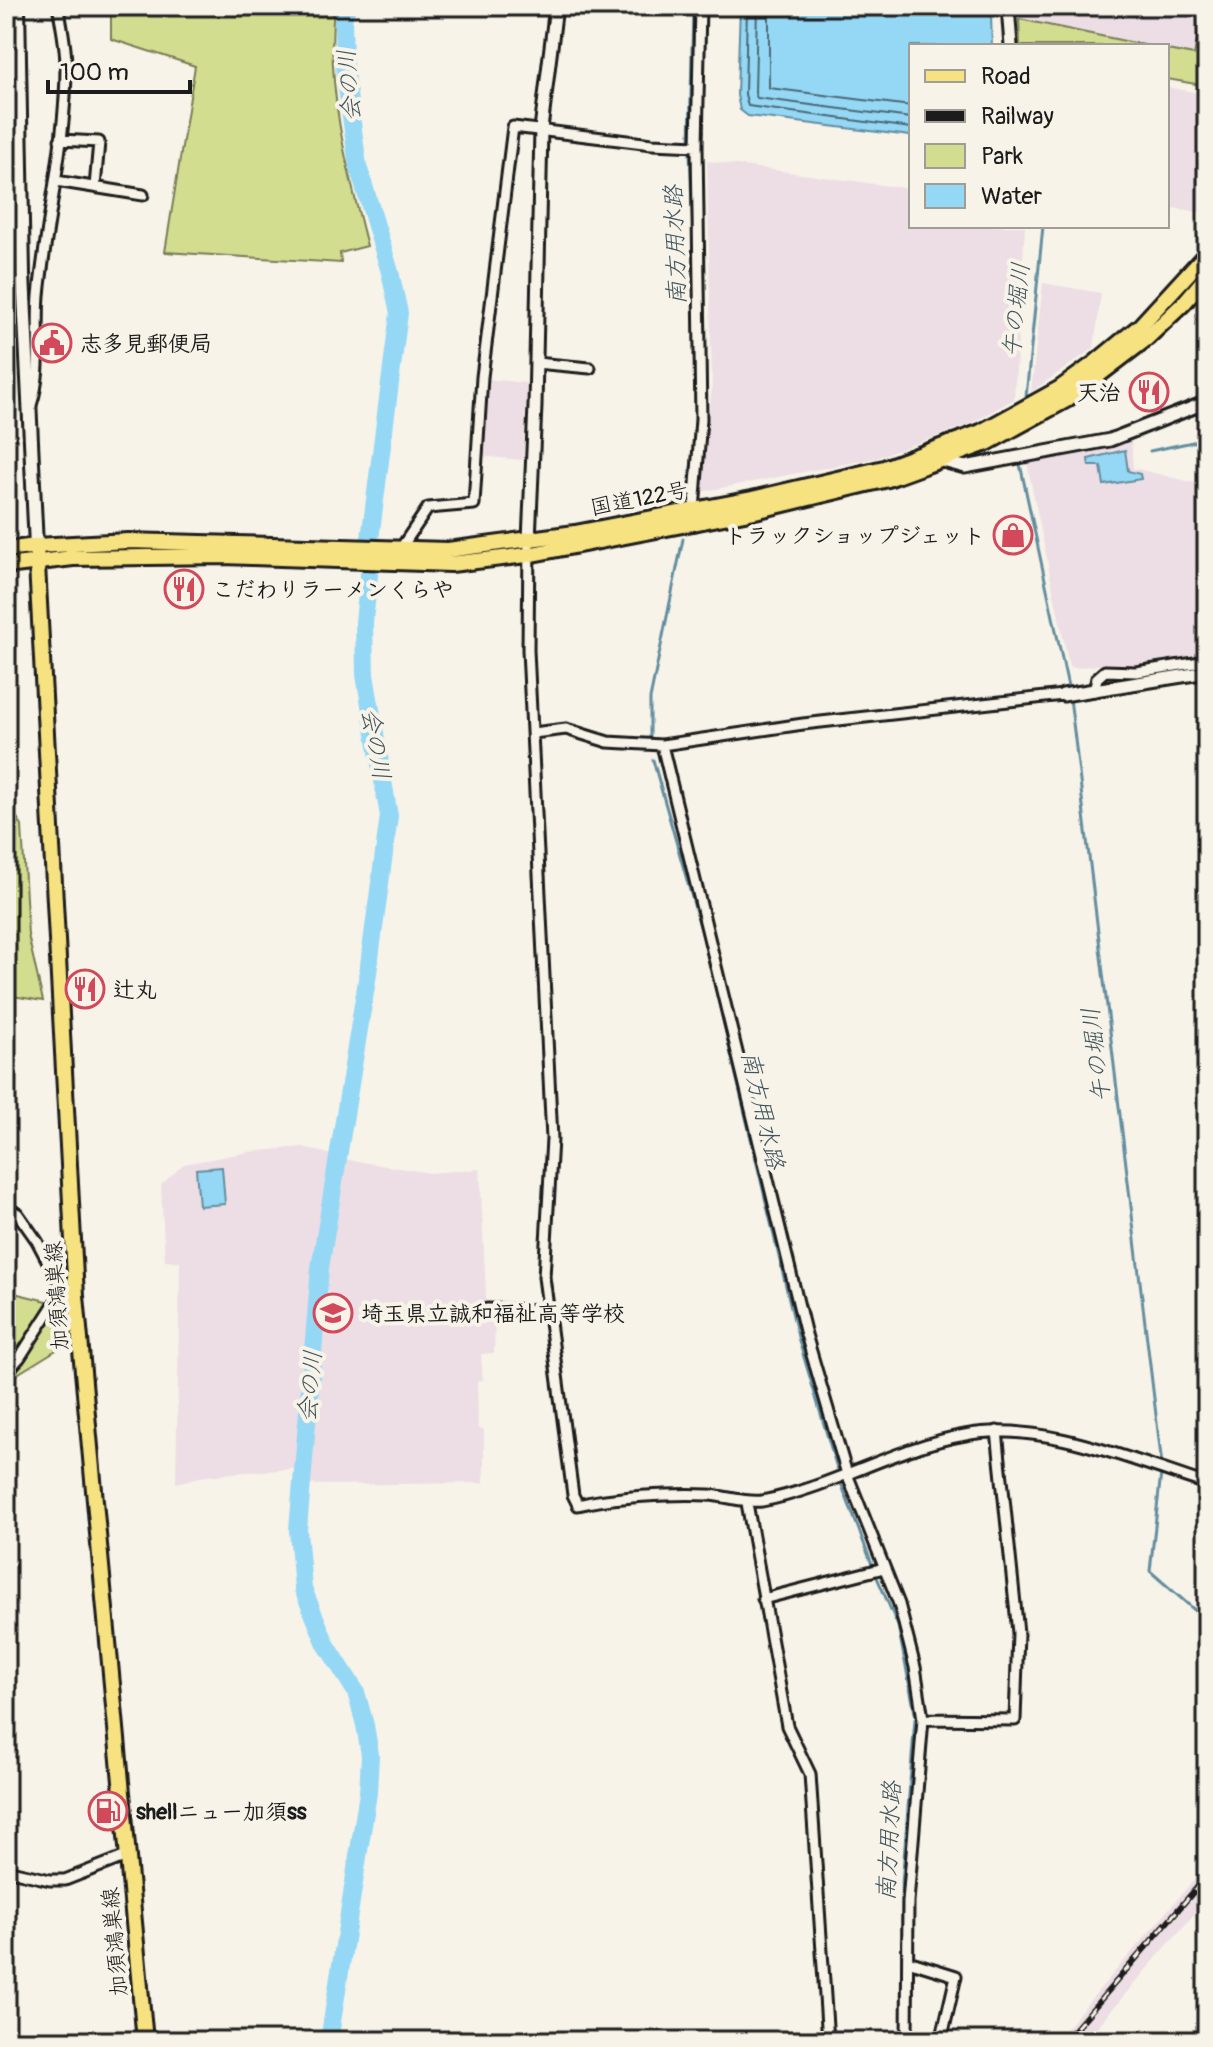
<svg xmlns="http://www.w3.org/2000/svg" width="1213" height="2047" font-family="Pangolin,'Klee One',sans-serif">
<rect width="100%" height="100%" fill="#f7f3e8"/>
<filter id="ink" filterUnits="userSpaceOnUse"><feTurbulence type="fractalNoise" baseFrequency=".0125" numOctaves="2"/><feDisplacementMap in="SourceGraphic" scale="16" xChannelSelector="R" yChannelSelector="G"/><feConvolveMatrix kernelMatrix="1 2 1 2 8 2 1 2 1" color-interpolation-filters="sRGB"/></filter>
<g filter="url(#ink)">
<path fill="#ecdee4" d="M1016 6H1204L1194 55 1167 50V46H1149L1019 19Z
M1167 87 1207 95V213L1167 207Z
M707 161 911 189V226H1025L1014 399 970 424 876 458 700 492 712 387Z
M1043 283 1101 293 1094 348 1031 392Z
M485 379 527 383 523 460 480 456Z
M1131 440 1133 468 1207 486V653L1128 667 1110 663 1075 668 1069 666 1027 463Z
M303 1147 349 1160 430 1173 480 1169 487 1317 495 1319 494 1353 481 1354 483 1380 477 1381 478 1428 484 1430V1483L309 1485V1468L232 1473 199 1477 176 1483 180 1262 165 1261 161 1185 184 1164 249 1152Z
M1207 1865V1899L1085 2041H1055Z"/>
<path fill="#d3dd90" stroke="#787c56" stroke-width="2" d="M69 6H334C326 88 347 168 367 246L340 253 341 263 165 252 195 66 111 39V13Z
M1204 6H1207V86L1167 79V50L1194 55Z
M1019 19 1149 46H1020Z
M6 799 22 826 28 935 43 1001 6 995Z
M6 1291 67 1306 66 1344 6 1381Z"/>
<path fill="#94d8f6" stroke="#648d9f" stroke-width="2" d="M740 6H954L989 11 991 15 992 46H911V136L748 116 740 110 737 95Z
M1125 450 1128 471 1140 474 1141 479 1104 485 1101 466H1089L1088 459Z
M222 1167 225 1204 199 1206 196 1169Z"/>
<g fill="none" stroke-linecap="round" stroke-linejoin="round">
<path stroke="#4c6773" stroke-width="2" d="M747 6 745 94 748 106 911 128
M757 6 755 93 757 98 911 118
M769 6V88L911 106"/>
<path stroke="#648d9f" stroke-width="3" d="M690 142 693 6
M690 152 695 292
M1026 397 1043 226
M1150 451 1207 439
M1020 464 1069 691
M688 498 696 423
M1070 698 1162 1465
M650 742V699L683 539
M653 760 704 940 798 1337 837 1468
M1161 1473 1150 1571 1207 1621
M841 1483 873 1567
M876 1575 898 1626 915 1713
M902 1965V1884L915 1719
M902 2041V1974"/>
<path stroke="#94d8f6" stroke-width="18" d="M347 6 343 20 344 66 358 166 390 272 399 313 370 539
M329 2041 368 1793 370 1755 365 1725 356 1692 326 1644 303 1589 298 1530 320 1268 367 980 389 816 365 675 364 622 369 575"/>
<defs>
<path id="minor" d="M6 48H19
M60 140 99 142 95 187
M56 181 143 195
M536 363 590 368
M31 405C43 371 36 332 39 296 46 220 66 144 66 66 66 46 62 26 58 6
M694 510 701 419 697 146 700 6
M529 540 528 650 552 1139 544 1277 573 1495 578 1505C610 1497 674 1493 708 1495 727 1496 743 1503 762 1501 831 1488 896 1447 965 1435 1043 1420 1133 1461 1207 1484
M401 548 428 508 474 504 482 377 513 127 652 144 697 146
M1094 691 1097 678 1105 671 1136 672 1207 661
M533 733 566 729 608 742 662 745 803 724 1063 695
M662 745 805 1331 847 1474 899 1604 915 1667 923 1719 908 1902 907 2041
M6 1207 18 1214 37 1241 63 1290 76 1296
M487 1309 547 1310
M6 1373 20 1357 63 1290
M747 1503 787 1726 810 1774 828 2041
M763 1599 884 1568
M923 1719 1015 1720 1018 1633 997 1431
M6 1870 50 1880H65L129 1855
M908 1961 956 1976 941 2041"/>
<path id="tertiary" d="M1008 6 1011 46
M940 457 943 461 965 467 1110 440 1207 402
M529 540 535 406 541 129 556 6
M1063 695 1207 672"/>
<path id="secondary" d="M18 6 23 274 36 546"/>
<path id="primary" d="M36 546 76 1296 145 2041"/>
<path id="trunk" d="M6 550 36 546 128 541 448 550 575 533 752 499 884 468 981 432 1059 389 1095 363 1140 326 1207 253
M6 566 73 558 224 556 451 564 527 555 755 511 888 479 987 443 1066 400 1146 339 1183 304 1207 276"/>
</defs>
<use href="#minor" stroke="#1c1c1c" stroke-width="15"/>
<use href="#tertiary" stroke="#1c1c1c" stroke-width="17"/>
<use href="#secondary" stroke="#1c1c1c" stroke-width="18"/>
<use href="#primary" stroke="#1c1c1c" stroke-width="20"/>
<use href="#trunk" stroke="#1c1c1c" stroke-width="20"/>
<use href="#minor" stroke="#f7f3e8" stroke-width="9"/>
<use href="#tertiary" stroke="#f7f3e8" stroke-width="11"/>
<use href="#secondary" stroke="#f7f3e8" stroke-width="12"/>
<use href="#primary" stroke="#f7e281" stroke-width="14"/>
<use href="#trunk" stroke="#f7e281" stroke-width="14"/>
<defs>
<path id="rail" d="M1065 2041 1207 1876"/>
</defs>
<use href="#rail" stroke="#1c1c1c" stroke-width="6"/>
<use href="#rail" stroke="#f7f3e8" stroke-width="3" stroke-dasharray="9" stroke-linecap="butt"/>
</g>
</g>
<defs>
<symbol id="civic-ring" viewBox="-11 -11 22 22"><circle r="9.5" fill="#f7f3e8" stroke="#d1495b" stroke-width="1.5"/><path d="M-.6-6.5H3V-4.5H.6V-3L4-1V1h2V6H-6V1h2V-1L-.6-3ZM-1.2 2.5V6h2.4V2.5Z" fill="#d1495b"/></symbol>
<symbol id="restaurant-ring" viewBox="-11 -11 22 22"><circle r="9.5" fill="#f7f3e8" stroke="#d1495b" stroke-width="1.5"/><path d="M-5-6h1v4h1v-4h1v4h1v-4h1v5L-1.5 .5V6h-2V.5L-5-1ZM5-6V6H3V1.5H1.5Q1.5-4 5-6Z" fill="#d1495b"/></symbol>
<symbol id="shop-ring" viewBox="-11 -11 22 22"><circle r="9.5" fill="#f7f3e8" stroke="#d1495b" stroke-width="1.5"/><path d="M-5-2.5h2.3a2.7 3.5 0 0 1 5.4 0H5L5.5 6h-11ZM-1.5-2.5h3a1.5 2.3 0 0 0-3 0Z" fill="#d1495b"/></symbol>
<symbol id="school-ring" viewBox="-11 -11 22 22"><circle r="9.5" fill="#f7f3e8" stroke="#d1495b" stroke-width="1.5"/><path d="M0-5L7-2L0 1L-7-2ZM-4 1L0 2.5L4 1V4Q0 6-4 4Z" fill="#d1495b"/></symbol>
<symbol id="fuel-ring" viewBox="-11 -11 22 22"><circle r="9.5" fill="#f7f3e8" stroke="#d1495b" stroke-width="1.5"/><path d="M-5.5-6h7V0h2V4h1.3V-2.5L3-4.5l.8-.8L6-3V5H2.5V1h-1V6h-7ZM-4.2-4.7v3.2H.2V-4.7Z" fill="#d1495b"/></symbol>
</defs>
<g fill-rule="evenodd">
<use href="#civic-ring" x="30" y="321" width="44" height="44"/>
<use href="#restaurant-ring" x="1127" y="370" width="44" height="44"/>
<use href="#shop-ring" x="991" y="513" width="44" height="44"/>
<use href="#restaurant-ring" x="162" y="567" width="44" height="44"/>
<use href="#restaurant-ring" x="63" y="967" width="44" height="44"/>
<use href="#school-ring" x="311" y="1291" width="44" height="44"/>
<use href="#fuel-ring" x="86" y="1789" width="44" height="44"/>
</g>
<g text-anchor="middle" stroke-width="8" stroke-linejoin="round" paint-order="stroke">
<g font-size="22" font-weight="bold" fill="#1c1c1c" stroke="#f7f3e8" text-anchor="start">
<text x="80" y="351">志多見郵便局</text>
<text x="1121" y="400" text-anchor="end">天治</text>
<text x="985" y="543" text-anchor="end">トラックショップジェット</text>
<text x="212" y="597">こだわりラーメンくらや</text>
<text x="113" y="997">辻丸</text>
<text x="361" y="1321">埼玉県立誠和福祉高等学校</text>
<text x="136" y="1819">shellニュー加須ss</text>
</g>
<g font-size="22" fill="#1c1c1c" stroke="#f7f3e8">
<text transform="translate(639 498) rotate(-11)" y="8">国道122号</text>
<text transform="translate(56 1296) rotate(-94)" y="8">加須鴻巣線</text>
<text transform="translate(114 1942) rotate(-95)" y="8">加須鴻巣線</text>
</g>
<g font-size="24" font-style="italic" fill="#40545d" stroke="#f7f3e8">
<text transform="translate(349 85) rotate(-95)" y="8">会の川</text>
<text transform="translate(675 245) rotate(-92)" y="8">南方用水路</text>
<text transform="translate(1016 310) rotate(-84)" y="8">午の堀川</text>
<text transform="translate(376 744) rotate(80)" y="8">会の川</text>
<text transform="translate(1096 1055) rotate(-97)" y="8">午の堀川</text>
<text transform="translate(763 1110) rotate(77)" y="8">南方用水路</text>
<text transform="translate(310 1386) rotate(-85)" y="8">会の川</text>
<text transform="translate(889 1841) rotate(-87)" y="8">南方用水路</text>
</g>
</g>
<rect width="1213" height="2047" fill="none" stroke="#f7f3e8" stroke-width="32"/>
<rect x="16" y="16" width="1181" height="2015" fill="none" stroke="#1c1c1c" stroke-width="3" filter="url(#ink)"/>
<rect x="909" y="44" width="260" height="184" fill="#f7f3e8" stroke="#9f9d96" stroke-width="2"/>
<rect x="925" y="70" width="40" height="12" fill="#f7e281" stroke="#9f9d96" stroke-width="2"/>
<text x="981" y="84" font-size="24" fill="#1c1c1c">Road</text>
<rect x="925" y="110" width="40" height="12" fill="#1c1c1c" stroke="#9f9d96" stroke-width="2"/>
<text x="981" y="124" font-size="24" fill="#1c1c1c">Railway</text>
<rect x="925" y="144" width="40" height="24" fill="#d3dd90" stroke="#9f9d96" stroke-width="2"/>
<text x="981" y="164" font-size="24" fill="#1c1c1c">Park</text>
<rect x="925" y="184" width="40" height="24" fill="#94d8f6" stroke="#9f9d96" stroke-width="2"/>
<text x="981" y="204" font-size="24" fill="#1c1c1c">Water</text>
<path d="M48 80v12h142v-12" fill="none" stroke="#1c1c1c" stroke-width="4"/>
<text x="60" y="80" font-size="24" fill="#1c1c1c" stroke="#f7f3e8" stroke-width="6" paint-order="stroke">100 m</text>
</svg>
